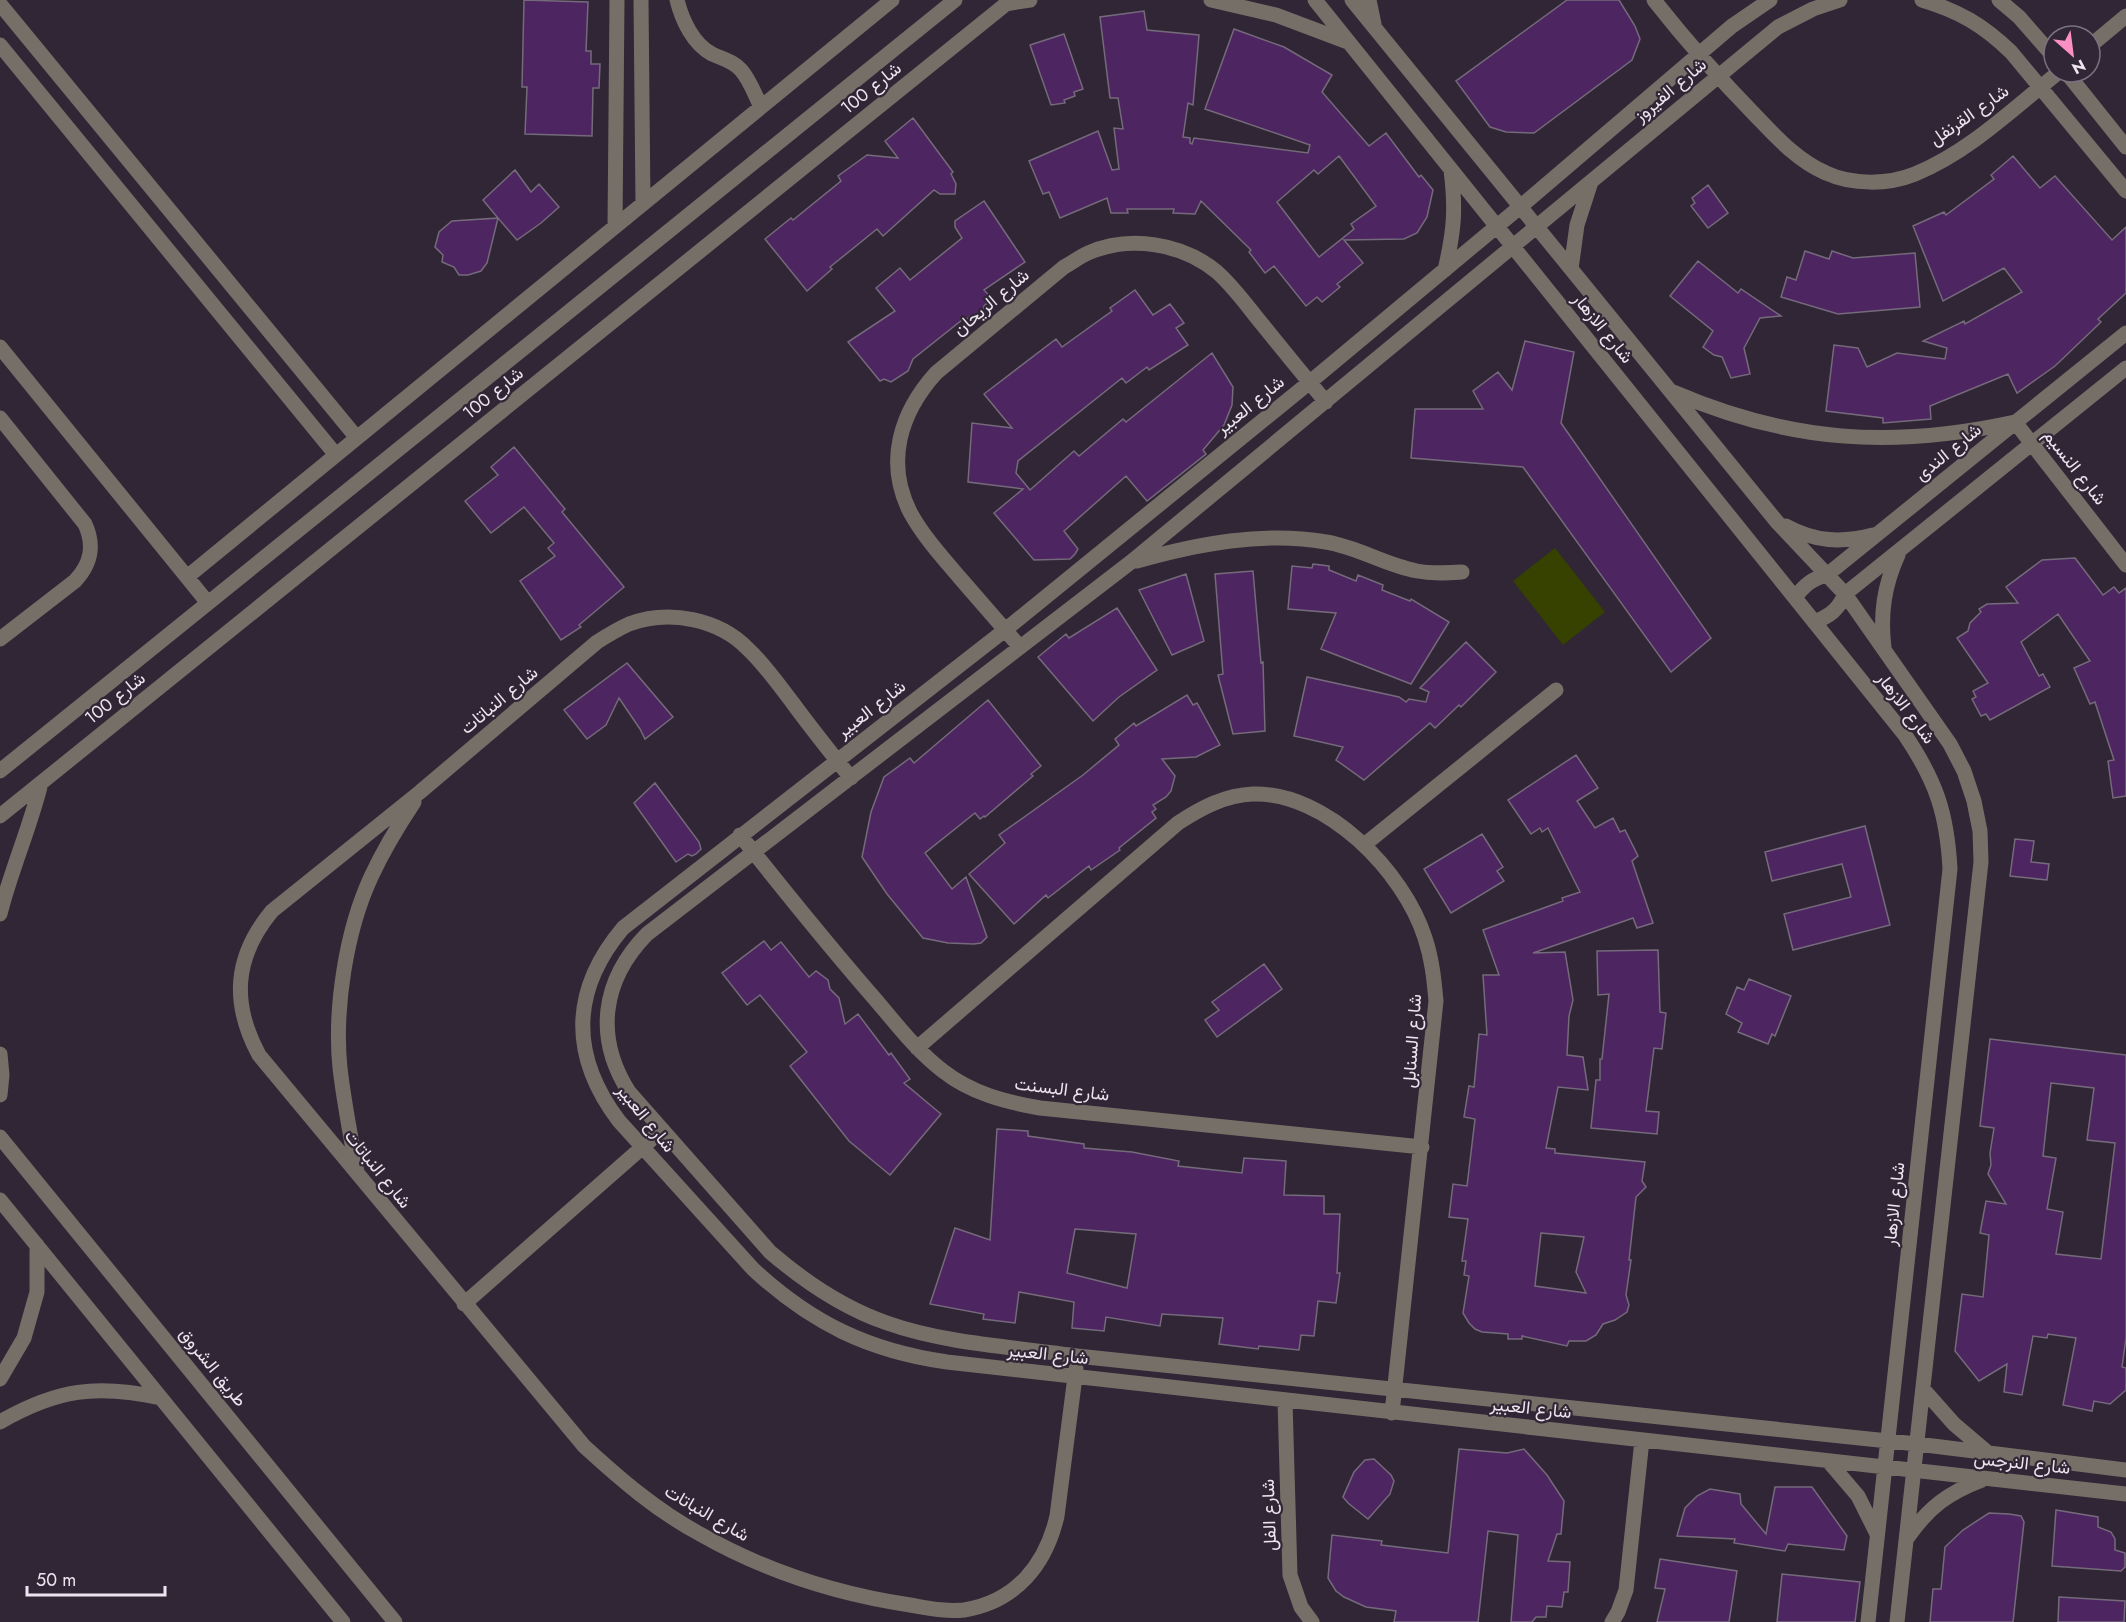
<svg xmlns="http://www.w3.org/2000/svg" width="2126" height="1622" font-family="Jost,Vazirmatn,sans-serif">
<rect width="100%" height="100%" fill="#302635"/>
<path fill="#374100" d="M1555 548 1605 612 1563 645 1513 581Z"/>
<path fill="#4d2560" stroke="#756a7b" stroke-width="1.5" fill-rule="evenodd" d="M524 0 588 2 586 51H591V64H600L599 88H593L592 136 525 134 527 87H522Z
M1567 0H1619L1635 26 1640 39 1632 60 1534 133 1506 132 1490 127 1456 81Z
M1144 11 1147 30 1199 35 1193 105 1188 103 1183 137 1190 138V143L1192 144 1194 138 1308 153 1310 145 1205 109 1234 29 1284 47 1332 75 1322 92 1369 146 1386 133 1419 177 1421 175 1433 190 1427 217 1417 233 1404 239 1344 240 1363 263 1337 284 1340 287 1322 302 1317 297 1306 306 1274 266 1265 273 1249 252 1251 250 1201 201 1195 214 1173 213 1174 209H1127L1128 213H1111L1107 198 1060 218 1049 192 1043 194 1029 161 1098 131 1112 170 1119 169 1114 128 1123 129 1118 98H1110L1100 17ZM1339 156 1376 206 1351 224 1354 229 1319 257 1277 202 1314 170 1318 174Z
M1064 34 1083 89 1074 92 1075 96 1064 100 1065 103 1051 105 1030 45Z
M913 118 953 172 951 174 956 184 955 194H940L934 190 883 236 877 229 830 267 832 269 807 291 765 239 791 218 793 220 841 181 838 176 867 155 898 158 885 141Z
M2013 156 2040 188 2055 176 2112 240 2126 227V293L2098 319 2101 322 2055 366 2017 393 2008 374 1930 406 1931 419 1883 423V418L1826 411 1834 345 1858 348 1867 367 1897 353 1945 359 1947 348 1923 341 1964 321 1965 324 2022 292 2004 268 1943 301 1913 226 1944 212 1946 215 1994 179 1991 175Z
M515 170 531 192 539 184 559 207 541 223 517 240 498 218 487 263 481 271 468 275H459L454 267 442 262 443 255 435 247 439 232 452 221 498 218 483 200Z
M1708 185 1728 213 1708 228 1691 206 1695 203 1692 198Z
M984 201 1025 262 984 290 992 299 984 306 983 312 980 316H970L964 322 962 320 913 359 908 371 891 382 884 379 880 381 848 342 895 311 876 288 900 268 910 280 962 238 955 227V221Z
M1805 251 1829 259 1832 251 1853 258 1915 253 1920 307 1838 314 1781 297 1787 277 1796 280Z
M1698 261 1738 293 1741 289 1781 316 1760 318 1744 348 1750 374 1731 378 1722 357 1714 355 1703 347 1713 331 1670 296Z
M1135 290 1153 315 1170 304 1184 323 1176 328 1188 345 1149 370 1147 367 1126 383 1122 378 1018 461 1016 473 1030 490 1074 451 1079 456 1123 419 1126 422 1212 353 1233 387 1232 405 1224 425 1203 450 1206 454 1147 501 1126 476 1064 531 1078 549 1075 554 1070 559 1034 560 994 513 1023 489 968 482 972 423 1012 428 984 394 1056 339 1062 347 1112 311 1110 308Z
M1525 341 1574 352 1561 423 1711 638 1671 672 1523 467 1411 458 1415 409H1483L1473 391 1498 372 1512 390Z
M514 447 565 509 562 512 624 587 579 625 581 627 561 640 520 581 555 556 548 548 554 543 524 507 491 533 465 501 498 475 491 467Z
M2075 558 2103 595 2114 587 2119 593 2126 588V796L2113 798 2108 761 2114 760 2095 702 2090 704 2074 668 2090 661 2058 614 2021 642 2039 676 2043 674 2050 687 1990 720 1986 714 1981 716 1972 699 1976 697 1973 691 1988 683 1957 638 1968 631 1970 623 1981 612 1979 609 1987 604 2018 603 2006 587 2042 560Z
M1313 564 1329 566V570L1356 581 1358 575 1383 585 1382 590 1410 601 1411 599 1449 622 1411 684 1321 649 1336 613 1288 609 1292 566 1312 568Z
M1253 571 1261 663 1263 662 1265 731 1233 734 1218 675 1223 674 1215 574Z
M1186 574 1204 641 1172 655 1139 590Z
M1117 608 1157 670 1119 697 1093 721 1038 657 1066 634 1069 638Z
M1466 642 1496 672 1461 707 1459 705 1435 728 1430 723 1364 780 1336 760 1343 747 1294 736 1307 677 1399 697 1406 702 1409 699 1426 702 1429 692 1420 688Z
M627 663 673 717 645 739 640 729 619 698 606 725 587 739 564 710Z
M1187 695 1193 705 1197 703 1220 745 1196 757 1162 759 1175 776 1171 791 1166 797 1153 805 1156 809 1152 812 1156 818 1119 848 1120 850 1091 870 1089 866 1048 898 1046 895 1014 924 969 874 1005 843 999 835 1083 775 1119 745 1115 739 1134 723 1136 726Z
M988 700 1041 766 1031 774 1033 776 985 817 984 816 980 819 975 813 925 853 952 889 966 877 987 937 981 943 974 944 948 943 923 938 887 894 862 857 871 812 884 777 910 758 914 763Z
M1576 755 1598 788 1577 801 1595 828 1613 818 1620 832 1625 830 1638 856 1632 861 1653 923 1637 928 1633 918 1533 953 1565 952 1573 1000 1569 1016 1567 1055 1583 1057 1588 1090 1558 1087 1546 1148 1555 1149V1153L1645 1162 1642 1181 1646 1187 1636 1197 1629 1260H1631L1626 1295 1629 1305 1627 1312 1615 1320 1603 1324 1596 1335 1586 1341H1569L1567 1346 1522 1336V1339H1508V1334L1482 1332 1475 1329 1469 1323 1463 1313 1469 1276 1464 1275 1466 1261H1462L1468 1219 1449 1217 1453 1184 1467 1186 1475 1119 1464 1117 1469 1086 1474 1087 1479 1034 1487 1035 1483 975H1499L1483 930 1563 901 1562 898 1580 892 1548 828 1542 832 1540 828 1531 834 1508 800ZM1541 1233 1584 1237 1576 1272 1586 1293 1535 1286Z
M655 783 699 842 701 849 696 854 692 856 688 854 676 862 634 803Z
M1865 826 1890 925 1793 950 1784 914 1851 897 1842 864 1772 881 1765 852Z
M1482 834 1503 867 1497 871 1504 881 1451 913 1424 869Z
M2015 839 2034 841 2031 862 2049 864 2047 880 2010 876Z
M764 941 771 950 781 942 809 977 816 971 828 980 830 989 839 998 845 1024 858 1014 889 1055 891 1053 910 1079 904 1083 941 1114 890 1175 849 1141 790 1066 807 1052 760 995 747 1005 722 973Z
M1658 950 1660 1012 1666 1013 1662 1049 1654 1048 1646 1111 1659 1112 1657 1134 1591 1128 1596 1080H1600V1059H1602L1609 994 1598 995 1597 951Z
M1264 964 1282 989 1217 1037 1205 1020 1219 1010 1212 1002Z
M1749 979 1791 996 1775 1036 1772 1034 1768 1044 1738 1032 1742 1023 1726 1014 1737 987 1744 990Z
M1990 1039 2126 1055V1338L2122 1367 2126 1368V1390L2110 1404 2094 1401 2092 1411 2063 1405 2076 1338 2048 1334 2047 1338 2033 1336 2022 1395 2004 1392 2007 1364 1979 1381 1955 1351 1962 1294 1983 1297 1989 1235 1980 1233 1986 1201 2006 1204 1988 1174 1991 1165 1990 1153 1994 1128 1980 1126ZM2051 1083 2094 1088 2087 1140 2115 1143 2101 1259 2056 1254 2063 1212 2047 1209 2056 1158 2043 1156Z
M997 1129 1028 1131V1136L1084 1144V1148L1132 1152 1179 1161 1178 1166 1242 1173 1244 1158 1286 1161 1284 1195 1324 1196V1214H1340L1337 1273H1340L1336 1303 1318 1301 1314 1336 1301 1335 1299 1350 1259 1346 1258 1349 1219 1344 1223 1318 1162 1314 1160 1326 1106 1317 1104 1331 1072 1328 1074 1302 1019 1292 1015 1323 983 1319 984 1314 930 1304 955 1228 990 1240ZM1075 1229 1136 1234 1127 1288 1067 1273Z
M1459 1449 1507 1453 1524 1449 1547 1475 1564 1501 1561 1534H1557L1548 1561 1570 1562 1568 1592H1564L1562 1607 1547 1606 1546 1617H1536L1532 1622H1511L1518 1535 1488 1531 1478 1622H1394L1396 1611 1366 1607 1344 1597 1336 1591 1328 1578 1332 1535 1382 1541 1381 1545 1448 1553Z
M1374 1459 1391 1475 1394 1481 1390 1494 1368 1519 1348 1503 1343 1497 1354 1472 1365 1460Z
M1775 1487H1812L1847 1536 1844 1550 1788 1544 1785 1551 1734 1543 1735 1539 1677 1536 1685 1508 1697 1496 1710 1489 1740 1494 1741 1504 1766 1534Z
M2056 1510 2098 1517V1527L2111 1532 2115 1539V1550L2125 1553V1567L2121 1571 2052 1566Z
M1989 1513 2009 1514 2021 1516 2024 1522 2013 1622H1930L1933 1589H1941L1945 1547 1963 1530Z
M1660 1559 1737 1571 1729 1622H1657L1665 1589 1655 1588Z
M1782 1574 1860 1582 1855 1622H1777Z
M2059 1597 2125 1601 2124 1622H2058Z"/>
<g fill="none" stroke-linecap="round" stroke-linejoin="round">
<path stroke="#766f68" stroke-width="15" d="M641 0 643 204
M677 0C682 20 693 44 712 54 723 59 733 61 741 70 750 80 755 95 761 107
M1211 0 1276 15 1345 41
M1315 0 1905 735C1936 781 1947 813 1950 869L1868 1622
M1352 0 1777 522 1845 594 1950 744 1964 771 1974 801 1980 831 1981 862 1897 1622
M1369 0 1374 24
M1654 0C1687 42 1719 78 1756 116 1777 138 1798 161 1826 173 1852 185 1888 185 1915 174 1969 152 2014 108 2059 72
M1770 0 1732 26 1520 207 1310 382 1005 630 623 928C570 991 570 1056 619 1121L753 1269C811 1323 869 1351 947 1362L2126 1494
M1840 0 1813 9 1778 27 1131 562 647 934C602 980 594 1037 629 1092L770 1252C805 1282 843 1308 887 1323 946 1344 1016 1347 1077 1356L1917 1444 2126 1470
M1922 0C1959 11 1983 25 2011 52L2126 191
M1999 0 2019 17 2054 57
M0 4 357 438
M1005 4 1030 0
M0 45 336 455
M2090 46 2126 16
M2066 72 2126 147
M615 227 617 0
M1571 269 1577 225 1591 182
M1445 270C1454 231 1456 210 1451 170
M0 347 208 603
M1673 392C1789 442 1892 449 2015 422L2126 565
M0 418 85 524C95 546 91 564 75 581L0 639
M1786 526C1815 542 1842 543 1873 535
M1137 561C1197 544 1263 531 1326 542 1358 547 1385 565 1417 571 1432 574 1447 573 1462 572
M187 577 892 0
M1795 598C1804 585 1812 579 1828 574L2126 333
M1814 622C1830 616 1838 610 1845 594L2126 368
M1020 647C1000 624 980 601 960 578 942 557 923 536 910 512 885 462 900 413 936 373L1064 267C1072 263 1079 257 1088 253 1130 235 1182 243 1217 272 1234 287 1248 307 1262 324 1283 350 1304 376 1326 402
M1884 648C1880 614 1884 586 1898 555
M0 771 955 0
M851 778C831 753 811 728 792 702 778 684 765 665 748 649 719 619 669 609 629 624 618 629 608 635 597 642L420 792 272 911C234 957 231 1003 259 1055L584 1446C620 1479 657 1511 700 1534 765 1571 836 1594 910 1605 928 1608 946 1612 964 1610 1016 1602 1046 1564 1057 1516L1076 1369
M0 816 1011 0
M740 835C782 888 824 940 868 991 892 1018 914 1049 943 1071 971 1093 1005 1102 1040 1108L1422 1147
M1364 845 1556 690
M0 914C11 870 30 828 41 783
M917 1048 1178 823C1201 808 1225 795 1253 794 1327 792 1404 872 1425 938 1432 959 1434 979 1436 1001L1392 1413
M0 1054 2 1075 0 1095
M0 1137 395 1622
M357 1172C351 1137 344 1103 340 1068 334 1009 346 931 371 877 383 851 398 826 414 802
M0 1200 343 1622
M464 1304 662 1130
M0 1379 24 1338 37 1292V1245
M1923 1389 1954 1424 1987 1452
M1285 1401 1290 1575 1301 1607 1312 1622
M0 1422C57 1389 97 1384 161 1398
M1829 1462 1858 1496 1877 1534
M1908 1537C1929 1507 1948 1493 1982 1480
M1612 1622 1618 1612 1626 1590 1642 1440"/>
</g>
<g text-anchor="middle" stroke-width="4.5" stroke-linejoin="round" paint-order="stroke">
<g font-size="18" fill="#ece5ef" stroke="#302635">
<text transform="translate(871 88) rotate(-39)" y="6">شارع 100</text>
<text transform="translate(1670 90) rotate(-40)" y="6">شارع الفيروز</text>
<text transform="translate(1969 115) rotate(-35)" y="6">شارع القرنفل</text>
<text transform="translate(991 302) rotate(-40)" y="6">شارع الريحان</text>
<text transform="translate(1603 328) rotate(51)" y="6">شارع الازهار</text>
<text transform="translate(493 393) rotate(-39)" y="6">شارع 100</text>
<text transform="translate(1250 405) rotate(-39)" y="6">شارع العبير</text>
<text transform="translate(1948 452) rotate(-39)" y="6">شارع الندى</text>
<text transform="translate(2075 467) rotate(52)" y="6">شارع النسيم</text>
<text transform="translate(115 698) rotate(-39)" y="6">شارع 100</text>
<text transform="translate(499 700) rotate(-40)" y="6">شارع النباتات</text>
<text transform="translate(1906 708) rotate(53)" y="6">شارع الازهار</text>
<text transform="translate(871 709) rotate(-38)" y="6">شارع العبير</text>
<text transform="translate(1412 1041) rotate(-86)" y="6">شارع السنابل</text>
<text transform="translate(1062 1089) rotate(7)" y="6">شارع البسنت</text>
<text transform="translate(646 1118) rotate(51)" y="6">شارع العبير</text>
<text transform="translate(378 1169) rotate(51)" y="6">شارع النباتات</text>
<text transform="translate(1894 1204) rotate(-84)" y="6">شارع الازهار</text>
<text transform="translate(1048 1354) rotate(6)" y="6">شارع العبير</text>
<text transform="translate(213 1367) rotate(51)" y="6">طريق الشروق</text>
<text transform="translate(1531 1408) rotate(6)" y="6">شارع العبير</text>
<text transform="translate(2022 1463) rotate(6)" y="6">شارع النرجس</text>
<text transform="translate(707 1513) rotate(30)" y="6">شارع النباتات</text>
<text transform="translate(1269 1515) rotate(-92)" y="6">شارع الفل</text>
</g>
</g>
<g transform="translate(2072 54) rotate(152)"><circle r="28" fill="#302635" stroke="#7b727f" stroke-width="1.5"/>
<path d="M0-4.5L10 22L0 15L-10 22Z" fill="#fc8fc3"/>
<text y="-9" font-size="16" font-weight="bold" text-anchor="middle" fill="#ece5ef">N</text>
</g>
<path d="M27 1586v9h138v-9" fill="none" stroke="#ece5ef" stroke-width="3"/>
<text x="36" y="1586" font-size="18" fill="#ece5ef" stroke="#302635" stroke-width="4.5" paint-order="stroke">50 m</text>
</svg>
